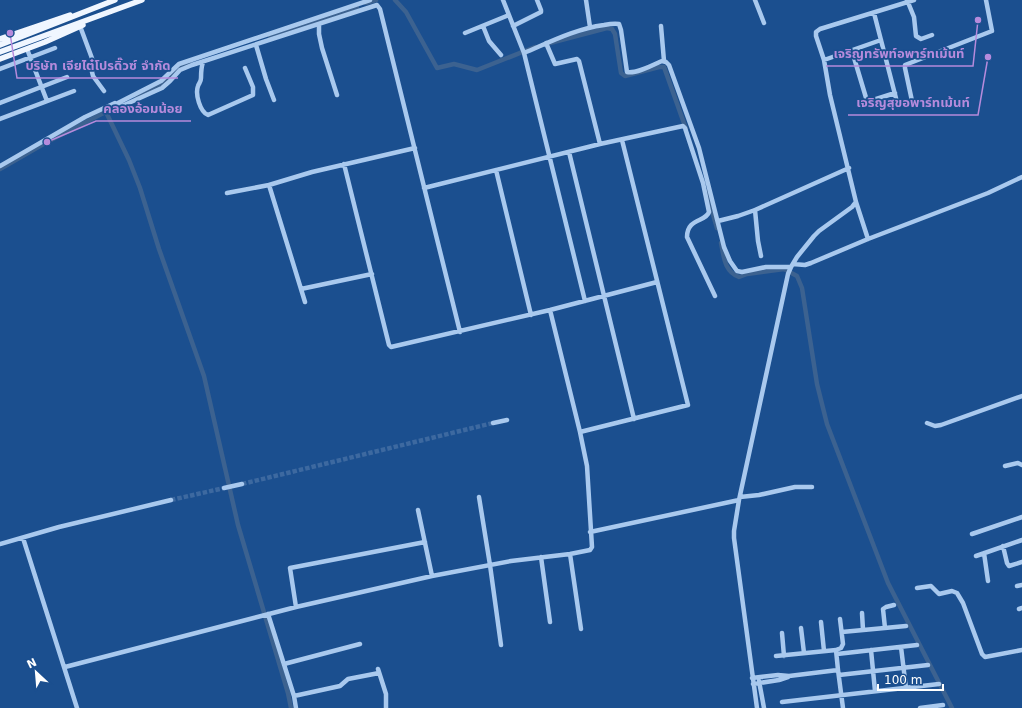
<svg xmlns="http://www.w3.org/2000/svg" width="1022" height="708" font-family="'DejaVu Sans','Noto Sans Thai',sans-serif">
<rect width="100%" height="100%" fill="#1b4f8f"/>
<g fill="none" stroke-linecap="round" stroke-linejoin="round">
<path stroke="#3c6290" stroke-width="4.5" d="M395 0 406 12 437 68 454 64 477 70 535 47
M366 3 376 0
M270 36 357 7
M550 43 607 28 612 29 615 34 621 73 625 76 659 67H664L686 129
M136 96 160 85 178 68 190 62
M106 112 129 160 140 188 159 249 204 376 238 525 288 693 291 708
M0 169 47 142 121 104
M706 191 717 228
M721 243C724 257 724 271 739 277L747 274 784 269 797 276 802 288 817 384 827 424 888 583 952 708"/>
<path stroke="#3d69a0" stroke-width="4.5" stroke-dasharray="4.5 2" stroke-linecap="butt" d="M242 484 493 423
M171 500 224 488"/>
<path stroke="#a9c9ee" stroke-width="4.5" d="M503 0 524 53 585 301
M586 0 590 27
M755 0 764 23
M907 0 914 17 916 36 921 39 932 35
M874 13 898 106
M319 25V34L322 48 337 95
M80 26 93 61 92 72 93 76 104 91
M483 26 489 41 501 55
M513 26 541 12V10L537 0
M661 26 664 61
M465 33 509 15
M546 43 555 64 577 59 579 61 600 144
M256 45 266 79 274 100
M27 49 47 101
M852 51 867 101H870L895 93
M524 53C550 42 575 29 604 25 609 24 614 23 619 24L621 30 627 72C636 74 653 65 662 61L666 62 669 65 699 148 724 247 730 261 737 271 742 272 766 267H791
M824 60 881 40
M203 62C201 68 201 72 201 78 201 82 199 83 198 86 195 94 200 112 208 115L253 95V87L245 68
M0 69 55 48
M912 101 905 68V65L992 31 986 0
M0 103 67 77
M116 104 161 81 179 64 370 0
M0 119 74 91
M569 152 634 419
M344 164 389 345 391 347 550 310 657 282
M0 166 85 117 115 103 122 106 162 88 170 81 180 70 192 65 377 5 380 9 460 332
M496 170 531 315
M269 185 305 302
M424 188 600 144 683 126 685 128 703 183 709 212C706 222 687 218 687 237L715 296
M227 193 269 185 312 172 415 148
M856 202 868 239
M755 210 758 241 761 256
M718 221 738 216 755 210 849 168
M793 264 805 265 811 263 868 239 988 193 1022 177
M301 289 372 274
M493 423 507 420
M927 423 935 426 941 425 1022 396
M580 432 688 405 622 140
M1005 466 1018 463 1022 465
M224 488 242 484
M479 497 490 565 501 645
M740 497 759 495 795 487H812
M418 510 432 576
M590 532 739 500
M972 534 1022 517
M23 538 77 708
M0 544 59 527 171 500
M1003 546 1007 563 1009 566 1022 562
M984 553 988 581
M570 554 581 629
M976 556 1022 540
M541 557 550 622
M1017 586 1022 585
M917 588 931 586 939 594 952 591 957 593 963 603 982 654 985 657 1022 650
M296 607 290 568 425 542
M1019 609 1022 608
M862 613 863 630
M268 614 294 696 296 708
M821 622 824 651
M801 628 804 653
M885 628 883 609 886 607 894 605
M842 632 906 626
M782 633 784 656
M901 647 906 688
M836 650 841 648 843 644 840 619
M871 650 875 691
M837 654 917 645
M776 656 836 650 838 670
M284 664 360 644
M65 667 296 607 432 576 511 561 570 554 590 550 592 547 587 466 580 432 550 310
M378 669 386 694V708
M839 675 928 665
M752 678 778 675 789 676 838 670 843 708
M759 681 764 708
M753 684 779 680 788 677
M294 696 340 686 348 679 379 673
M782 702 939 684
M757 708 734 538V531L739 500 788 274 791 267 797 257 814 236 819 231 852 207 856 202 830 95 824 60 816 36V32L820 29 914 0
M920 708 943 705"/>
<path stroke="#f0f6ff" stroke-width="5.5" d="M0 39 70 15
M0 45 115 0
M0 52 142 0
M0 59 45 42 83 25"/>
</g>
<path fill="none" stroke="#b68bdc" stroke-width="1.5" d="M978 20L973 66H826M10 33L17 78H178M988 57L978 115H848M47 142L96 121H191"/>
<g fill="#b68bdc" stroke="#1b4f8f" stroke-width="1.5">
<circle cx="978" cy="20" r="4"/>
<circle cx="10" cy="33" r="4"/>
<circle cx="988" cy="57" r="4"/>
<circle cx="47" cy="142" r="4"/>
</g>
<g font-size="13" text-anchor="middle" font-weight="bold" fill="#b68bdc" stroke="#1b4f8f" stroke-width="3.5" stroke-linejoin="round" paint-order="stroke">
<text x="899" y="58">เจริญทรัพท์อพาร์ทเม้นท์</text>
<text x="98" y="70">บริษัท เจียไต๋โปรดิ๊วซ์ จำกัด</text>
<text x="913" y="107">เจริญสุขอพาร์ทเม้นท์</text>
<text x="143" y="113">คลองอ้อมน้อย</text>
</g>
<g transform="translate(36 672) rotate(334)" stroke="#1b4f8f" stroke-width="3" paint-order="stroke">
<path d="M0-3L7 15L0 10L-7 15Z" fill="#ffffff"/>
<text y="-6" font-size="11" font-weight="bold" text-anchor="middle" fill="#ffffff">N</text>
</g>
<path d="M878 684v6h65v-6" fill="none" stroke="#ffffff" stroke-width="2"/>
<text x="884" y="684" font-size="12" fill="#ffffff" stroke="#1b4f8f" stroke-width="3" paint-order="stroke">100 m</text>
</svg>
